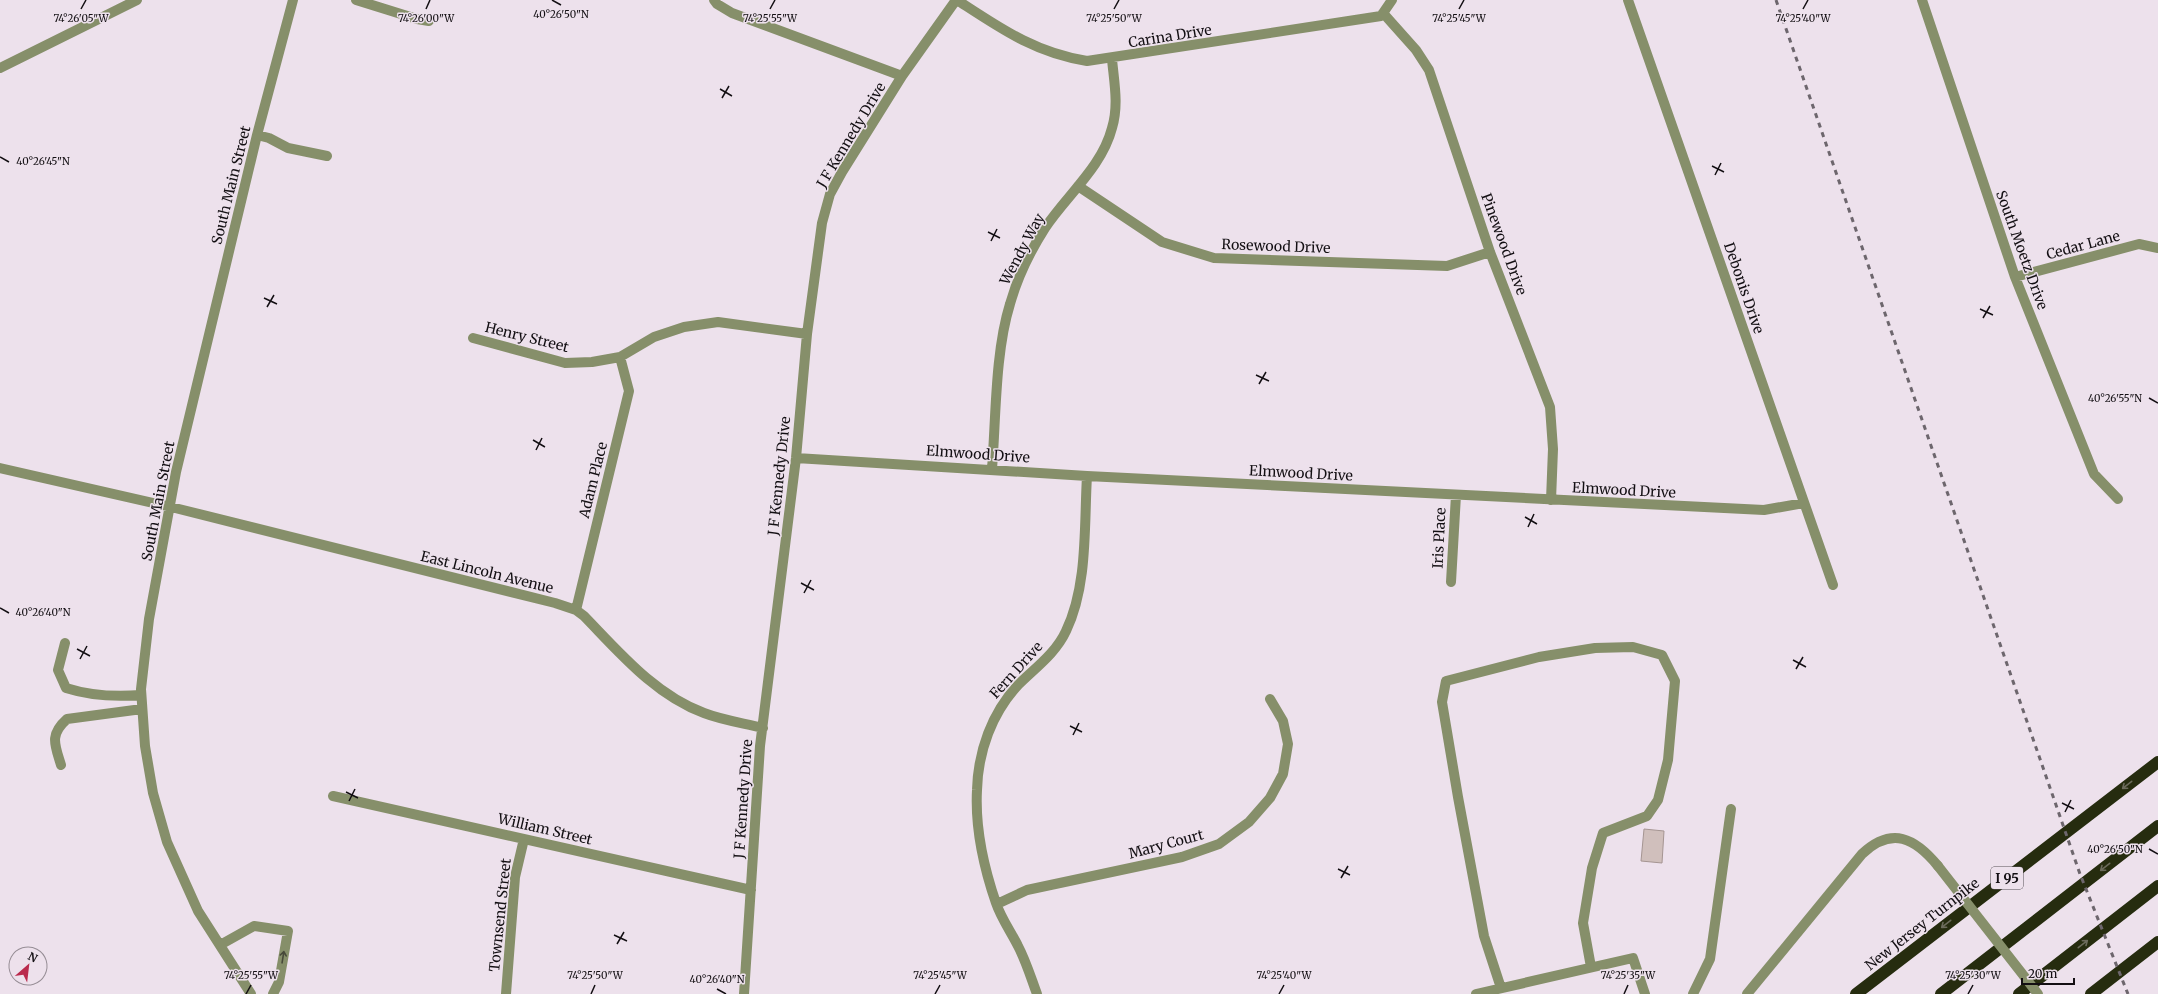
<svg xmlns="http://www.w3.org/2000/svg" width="2158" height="994" font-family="Merriweather,serif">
<rect width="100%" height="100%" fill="#ede1ec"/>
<path fill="#d0bfbc" stroke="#a59592" d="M1644 829 1664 831 1662 863 1641 861Z"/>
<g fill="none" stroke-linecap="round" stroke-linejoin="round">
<path stroke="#868f6a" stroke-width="10" d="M356 0 417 19 429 21
M714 0 717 4 732 13 902 76
M957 0C1000 28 1035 53 1087 61L1381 16 1392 0
M1628 0 1833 585
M1922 0 2015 277 2094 474 2118 499
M1383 13 1416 50 1429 70 1490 252 1550 407 1553 449 1551 500
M0 68 137 0
M257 135 269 138 288 148 327 156
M1078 186 1162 242 1214 258 1447 266 1490 252
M2015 277 2139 244 2158 248
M473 338 565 363 592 362 620 357 654 337 684 327 718 322 807 334
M796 458 1087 476 1764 510 1804 503
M0 468 171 507 555 603 576 610 584 616C619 652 655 695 704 713 722 720 743 723 763 728
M992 469C996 418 995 352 1010 304 1017 279 1031 250 1045 228 1067 195 1102 167 1112 128 1119 105 1114 82 1112 59
M1451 582 1456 495
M576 610 629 391 620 357
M65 643 58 670 66 688C91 696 116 697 141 695
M61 765C55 745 49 735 67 719L142 709
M333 796 751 890
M997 904 1027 890 1182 857 1219 844 1249 822 1270 798 1283 774 1288 744 1283 721 1270 699
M220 945 254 926 288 931 279 982 273 994
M1501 988 1484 936 1458 797 1442 702 1446 681 1539 657 1595 648 1633 647 1662 655 1675 681 1668 760 1658 800 1647 816 1603 833 1592 868 1583 923 1591 967
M251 994 198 911 167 842 153 793 145 746 141 689 149 619 176 472 257 135 293 0
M506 994 515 877 524 839
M744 994 760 746 796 458 807 334 822 223 830 194 842 172 902 76 956 0
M1037 994C1031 978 1026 961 1018 946 1011 932 1001 918 996 903 984 868 975 827 977 790 978 751 992 713 1018 685 1035 668 1056 653 1066 631 1088 586 1084 525 1087 476
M1476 994 1633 958 1645 994
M1693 994 1710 959 1731 809
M1747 994 1862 854C1892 826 1915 838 1938 866"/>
<path stroke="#262c0f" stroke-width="12" d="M1856 994 2158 762
M1941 994 2158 826
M2019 994 2158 886
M2091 994 2158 942"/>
<path stroke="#6d666d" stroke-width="3" stroke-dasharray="5 5" stroke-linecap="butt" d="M1776 0 2080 874 2128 994"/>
<path stroke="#868f6a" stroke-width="10" d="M1938 866 2038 994"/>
</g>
<defs><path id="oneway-shaft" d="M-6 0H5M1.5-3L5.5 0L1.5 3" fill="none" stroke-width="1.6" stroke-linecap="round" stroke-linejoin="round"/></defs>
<g stroke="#6c6b5c">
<use href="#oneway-shaft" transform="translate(2127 785) rotate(142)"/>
<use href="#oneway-shaft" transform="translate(2105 867) rotate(142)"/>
<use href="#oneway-shaft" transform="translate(1946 924) rotate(142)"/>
<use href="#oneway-shaft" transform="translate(2083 944) rotate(-38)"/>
</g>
<use stroke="#47493a" href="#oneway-shaft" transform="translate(283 957) rotate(-81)"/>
<path fill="none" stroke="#130f13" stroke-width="1.5" d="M552 0 561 5M81 9 86 0M426 9 430 0M770 9 775 0M1114 9 1119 0M1459 9 1464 0M1803 9 1808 0M720 89 732 96M722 98 729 86M0 157 9 162M1712 166 1724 172M1715 175 1721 163M988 232 1000 238M991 241 997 229M264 298 277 304M267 307 274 295M1980 309 1993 315M1983 318 1990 306M1256 375 1269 381M1259 384 1266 372M2149 398 2158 403M533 440 545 447M536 450 542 438M1525 517 1537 524M1528 527 1534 514M801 583 814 590M804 593 811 580M0 608 9 613M77 649 90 656M80 659 87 646M1793 660 1806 667M1796 669 1803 657M1070 726 1082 732M1073 735 1079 723M346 792 358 798M349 801 355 789M2062 803 2074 809M2065 812 2071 800M2149 849 2158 854M1338 869 1350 875M1341 878 1348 866M614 935 627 941M617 944 624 932M717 989 726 994M246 994 251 985M591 994 595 985M935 994 940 985M1279 994 1284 985M1624 994 1628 985M1968 994 1973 985"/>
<g text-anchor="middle" stroke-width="3" stroke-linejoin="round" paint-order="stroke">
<rect fill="#ede1ec" stroke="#544e54" stroke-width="1" x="1991" y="867" width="32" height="22" rx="3"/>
<g font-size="13" font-weight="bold" fill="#130f13">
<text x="2007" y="883">I 95</text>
</g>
<g font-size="14" fill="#130f13" stroke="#ede1ec">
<text transform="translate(1170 36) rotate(-9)" y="5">Carina Drive</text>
<text transform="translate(851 135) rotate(-59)" y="5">J F Kennedy Drive</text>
<text transform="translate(231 185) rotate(-76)" y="5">South Main Street</text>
<text transform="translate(1504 244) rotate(70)" y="5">Pinewood Drive</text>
<text transform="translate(2083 245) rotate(-15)" y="5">Cedar Lane</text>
<text transform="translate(1276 246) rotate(2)" y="5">Rosewood Drive</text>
<text transform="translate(1022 249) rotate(-62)" y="5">Wendy Way</text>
<text transform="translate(2022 250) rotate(70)" y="5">South Moetz Drive</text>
<text transform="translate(1744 288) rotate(71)" y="5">Debonis Drive</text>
<text transform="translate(527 337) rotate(14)" y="5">Henry Street</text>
<text transform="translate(978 454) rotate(4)" y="5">Elmwood Drive</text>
<text transform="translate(1301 473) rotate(3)" y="5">Elmwood Drive</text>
<text transform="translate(779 476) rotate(-84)" y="5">J F Kennedy Drive</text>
<text transform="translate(593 480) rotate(-76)" y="5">Adam Place</text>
<text transform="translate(1624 490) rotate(3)" y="5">Elmwood Drive</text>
<text transform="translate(158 501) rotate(-79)" y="5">South Main Street</text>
<text transform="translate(1439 538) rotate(-87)" y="5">Iris Place</text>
<text transform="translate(487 572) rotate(14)" y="5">East Lincoln Avenue</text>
<text transform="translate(1016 670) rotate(-48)" y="5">Fern Drive</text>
<text transform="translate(743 799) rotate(-86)" y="5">J F Kennedy Drive</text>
<text transform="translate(545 829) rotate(13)" y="5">William Street</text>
<text transform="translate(1166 844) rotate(-15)" y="5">Mary Court</text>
<text transform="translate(500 915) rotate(-84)" y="5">Townsend Street</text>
<text transform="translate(1922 924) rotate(-38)" y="5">New Jersey Turnpike</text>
</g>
</g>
<g font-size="10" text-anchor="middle" fill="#130f13" stroke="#ede1ec" stroke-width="3" stroke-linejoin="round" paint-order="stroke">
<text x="561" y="18">40°26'50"N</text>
<text x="81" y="22">74°26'05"W</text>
<text x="426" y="22">74°26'00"W</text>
<text x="770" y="22">74°25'55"W</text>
<text x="1114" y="22">74°25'50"W</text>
<text x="1459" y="22">74°25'45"W</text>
<text x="1803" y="22">74°25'40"W</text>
<text x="43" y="165">40°26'45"N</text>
<text x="2115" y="402">40°26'55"N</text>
<text x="43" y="616">40°26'40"N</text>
<text x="2115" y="853">40°26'50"N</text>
<text x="251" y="979">74°25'55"W</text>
<text x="595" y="979">74°25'50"W</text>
<text x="940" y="979">74°25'45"W</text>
<text x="1284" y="979">74°25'40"W</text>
<text x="1628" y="979">74°25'35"W</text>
<text x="1973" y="979">74°25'30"W</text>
<text x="717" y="983">40°26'40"N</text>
</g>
<g transform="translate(28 966) rotate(28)"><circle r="19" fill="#ede1ec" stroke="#968d95"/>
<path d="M0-3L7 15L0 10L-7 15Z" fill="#ba2a4d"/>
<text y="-6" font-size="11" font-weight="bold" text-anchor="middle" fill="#130f13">N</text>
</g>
<path d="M2022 978v6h52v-6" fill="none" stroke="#130f13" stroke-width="2"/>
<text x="2028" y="978" font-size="12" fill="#130f13" stroke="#ede1ec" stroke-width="3" paint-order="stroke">20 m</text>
</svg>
